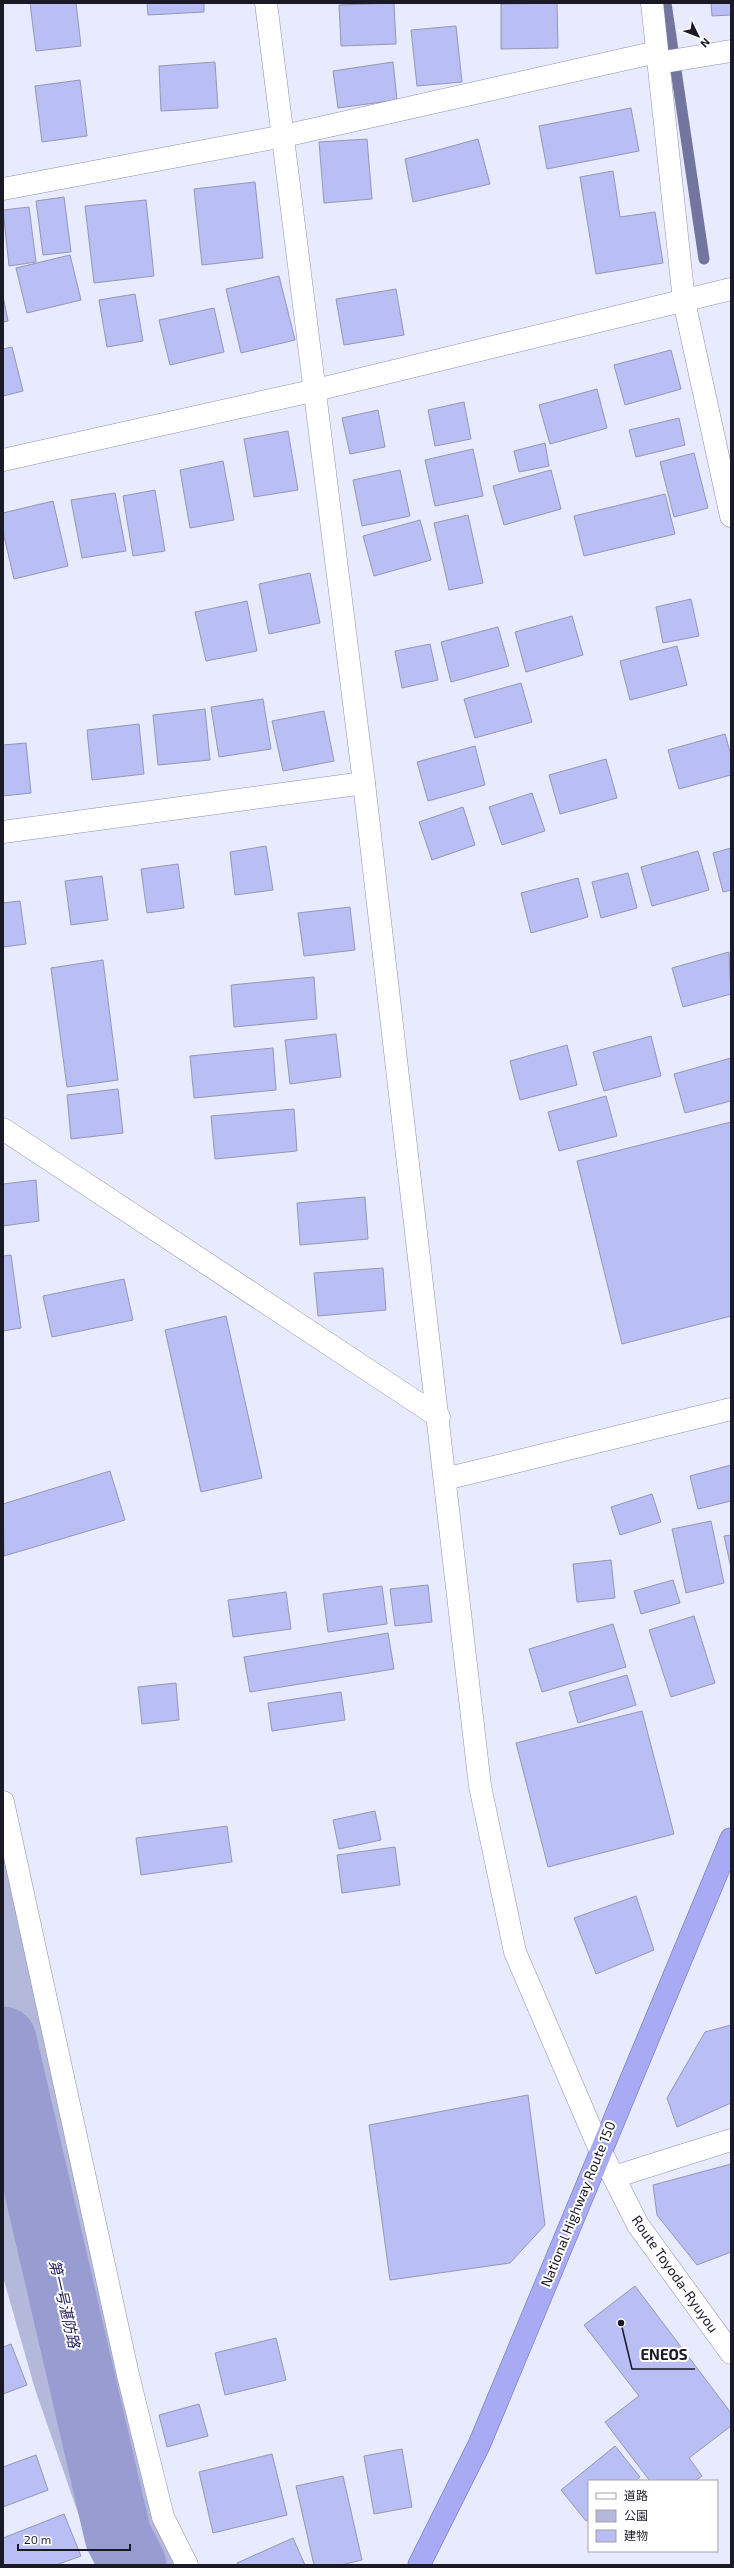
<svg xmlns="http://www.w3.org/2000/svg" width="734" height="2568" font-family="'Exo 2','Noto Sans JP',sans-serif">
<rect width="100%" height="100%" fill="#e8eafd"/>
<path fill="#b4b8db" d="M3 1802 106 2279 187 2565H96L35 2389 3 2277Z"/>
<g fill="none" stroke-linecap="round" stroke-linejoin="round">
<path stroke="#72759d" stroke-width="11" d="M666 3 704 259"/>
<path stroke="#989cd1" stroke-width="67" d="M3 2040 118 2536 133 2565"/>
</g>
<path fill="#b9bef4" stroke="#9497b5" d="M30 3H76L81 46 36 51Z
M147 3H204V12L148 15Z
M394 3 396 44 341 46 339 5Z
M557 3 558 48 501 49V4Z
M711 3H731V15L712 16Z
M456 26 462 82 417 86 411 30Z
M215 62 218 108 161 111 159 66Z
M393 62 397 100 338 108 333 71Z
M80 80 87 136 42 142 35 86Z
M631 108 639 151 547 169 539 126Z
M367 139 372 199 324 203 319 142Z
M478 139 490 184 413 202 405 159Z
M613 171 620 217 655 212 663 263 596 274 580 177Z
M255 182 263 258 202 265 194 189Z
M64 197 71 252 43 255 36 201Z
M146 200 154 276 94 283 85 206Z
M29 207 36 262 9 266 3 210Z
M70 255 81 300 27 313 16 268Z
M279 276 295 340 241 353 226 289Z
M396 289 404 335 344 345 336 299Z
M135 294 143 341 107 347 99 300Z
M3 296 8 321 3 322Z
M214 308 224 352 170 365 159 320Z
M12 347 23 391 3 396V349Z
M671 350 681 389 625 405 614 365Z
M597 389 607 428 550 444 539 405Z
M464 402 471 439 435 446 428 410Z
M378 410 385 447 350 454 342 418Z
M679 418 685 445 636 457 629 430Z
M288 431 298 490 254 497 244 439Z
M545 443 549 466 519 472 514 451Z
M473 449 483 496 435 506 425 460Z
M694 453 708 508 674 517 660 462Z
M223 461 234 520 190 528 180 470Z
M400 470 410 516 362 526 353 480Z
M551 470 561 509 504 525 493 486Z
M155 490 165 551 133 556 123 496Z
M115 493 126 551 82 558 71 500Z
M665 494 675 534 584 556 574 516Z
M53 501 68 566 14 579 3 532V513Z
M468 515 483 583 449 590 434 523Z
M420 520 431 560 374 576 363 536Z
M310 573 320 623 269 634 259 584Z
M691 599 699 636 663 643 656 607Z
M247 601 257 651 206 661 195 612Z
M572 616 583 655 526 672 515 632Z
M498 627 509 666 451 682 441 642Z
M430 644 438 680 402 688 395 651Z
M677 646 687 685 630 700 620 661Z
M521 683 532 722 475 738 464 699Z
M263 699 271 749 219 757 211 707Z
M205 709 210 760 158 765 153 715Z
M324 711 334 761 283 771 272 721Z
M139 724 144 774 92 780 87 730Z
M725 734 731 755V775L679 789 668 750Z
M26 743 31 793 3 796V745Z
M475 746 485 785 428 801 417 762Z
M606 759 617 798 560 814 549 775Z
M532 793 545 831 502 845 489 807Z
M463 807 475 845 432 860 419 822Z
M266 846 273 890 235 895 230 852Z
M731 848V890L723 892 713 853Z
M698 851 709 890 652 906 641 867Z
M178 864 184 908 147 913 141 869Z
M628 873 637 908 601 918 592 882Z
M102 876 108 920 71 925 65 881Z
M578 878 588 917 531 933 521 893Z
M20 901 26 944 3 947V903Z
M350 907 355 950 304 956 298 913Z
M729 952 731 994 683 1007 672 968Z
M103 960 118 1080 67 1087 51 968Z
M314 977 317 1019 234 1027 231 985Z
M336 1034 341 1077 290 1084 285 1040Z
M651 1036 661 1076 604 1091 593 1052Z
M567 1045 577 1085 520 1100 510 1061Z
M273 1048 276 1090 194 1098 190 1056Z
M731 1058V1101L685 1113 674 1074Z
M118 1089 123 1133 71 1139 67 1095Z
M606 1096 617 1136 559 1151 548 1112Z
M294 1109 297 1151 215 1159 211 1116Z
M731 1122V1316L622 1344 577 1161Z
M36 1180 39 1221 3 1226V1184Z
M365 1197 368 1239 300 1245 297 1203Z
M11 1255 21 1328 3 1331V1256Z
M383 1268 386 1310 318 1316 314 1273Z
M124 1279 133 1320 52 1337 43 1296Z
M226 1316 262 1478 201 1492 165 1330Z
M731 1465V1501L698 1509 690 1476Z
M110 1471 125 1520 4 1556 3 1504Z
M652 1494 661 1522 620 1535 611 1507Z
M711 1521 724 1583 686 1593 672 1529Z
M731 1535V1568L724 1536Z
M611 1560 615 1598 577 1602 573 1564Z
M673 1580 680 1603 641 1614 634 1591Z
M428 1585 432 1622 395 1626 390 1589Z
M382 1586 387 1624 328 1632 323 1594Z
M286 1592 291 1629 233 1637 228 1600Z
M694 1616 715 1683 671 1697 649 1630Z
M613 1624 626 1667 542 1692 529 1649Z
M388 1633 394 1669 250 1692 244 1657Z
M627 1675 636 1705 578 1723 569 1692Z
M176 1683 179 1720 142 1724 138 1687Z
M341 1692 345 1720 272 1731 268 1703Z
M642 1711 674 1834 548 1867 516 1743Z
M375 1811 381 1840 339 1849 333 1820Z
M227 1826 232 1862 141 1875 136 1838Z
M395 1847 400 1885 342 1893 337 1855Z
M636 1896 654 1950 596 1974 574 1918Z
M731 2025V2103L677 2127 667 2098 705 2032Z
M528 2095 545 2225 510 2263 390 2280 369 2125Z
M731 2164V2252L697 2265 657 2215 653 2185Z
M635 2286 731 2413V2426L689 2458 702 2476 695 2481H650L605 2422 639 2396 584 2325Z
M276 2338 286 2380 225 2395 215 2353Z
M11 2344 27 2385 3 2394V2347Z
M199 2404 208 2436 167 2447 159 2415Z
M615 2446 640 2477 635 2481H589V2519L586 2521 561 2490Z
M402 2449 412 2507 374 2514 364 2456Z
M272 2454 287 2515 213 2533 199 2472Z
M36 2455 48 2490 3 2507V2467Z
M343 2476 362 2560 341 2565H314L296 2486Z
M64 2514 81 2556 56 2565H3V2538Z
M293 2538 305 2565H238L237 2563Z"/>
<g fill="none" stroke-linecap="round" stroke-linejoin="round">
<defs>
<path id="minor" d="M652 3 684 301 731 516
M658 63 731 51
M3 189 284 136 657 52
M3 832 364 783
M3 1129 439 1417
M445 1479 731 1409
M3 1802 128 2375 163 2517 187 2565
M614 2177 731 2140"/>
<path id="tertiary" d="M266 3 364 783 480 1786 515 1952 600 2150
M3 460 316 390 731 289"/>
<path id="secondary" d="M600 2150 638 2225 731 2353"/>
<path id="trunk" d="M419 2565 479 2445 731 1839"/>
</defs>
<use href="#minor" stroke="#8e91af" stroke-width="23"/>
<use href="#tertiary" stroke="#8e91af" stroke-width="23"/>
<use href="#secondary" stroke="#8e91af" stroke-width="23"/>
<use href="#trunk" stroke="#686baa" stroke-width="23"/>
<use href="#minor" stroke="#fff" stroke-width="22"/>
<use href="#tertiary" stroke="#fff" stroke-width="22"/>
<use href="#secondary" stroke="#fff" stroke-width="22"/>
<use href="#trunk" stroke="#a8abf4" stroke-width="22"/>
</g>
<g text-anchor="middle" stroke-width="4" stroke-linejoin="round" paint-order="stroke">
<g font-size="14" fill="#191a25" stroke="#fff">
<text transform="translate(578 2204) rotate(-68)" y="5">National Highway Route 150</text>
<text transform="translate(675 2274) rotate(55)" y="5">Route Toyoda-Ryuyou</text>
</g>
<g font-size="15" font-style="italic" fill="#25215f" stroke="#fff">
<text transform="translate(64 2304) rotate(77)" y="5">第一号湛防路</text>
</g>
</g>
<path fill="none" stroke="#191a25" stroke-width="1.5" d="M621 2323L632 2369H695"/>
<circle fill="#191a25" stroke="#fff" stroke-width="1.5" cx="621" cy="2323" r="4"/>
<g font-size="15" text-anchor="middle" font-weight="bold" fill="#191a25" stroke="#fff" stroke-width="4" stroke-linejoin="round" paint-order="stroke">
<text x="664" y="2360">ENEOS</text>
</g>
<rect width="734" height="2568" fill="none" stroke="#191a25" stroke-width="8"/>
<rect x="588" y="2480" width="130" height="72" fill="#ffffff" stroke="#a3a3a8"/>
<rect x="596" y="2493" width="20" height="6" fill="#ffffff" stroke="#a3a3a8"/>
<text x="624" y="2500" font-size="12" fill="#191a25">道路</text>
<rect x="596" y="2510" width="20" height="12" fill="#b4b8db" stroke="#a3a3a8"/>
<text x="624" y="2520" font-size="12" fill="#191a25">公園</text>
<rect x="596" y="2530" width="20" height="12" fill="#b9bef4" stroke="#a3a3a8"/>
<text x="624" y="2540" font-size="12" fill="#191a25">建物</text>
<g transform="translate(698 36) rotate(133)" stroke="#ffffff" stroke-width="3" paint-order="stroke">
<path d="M0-3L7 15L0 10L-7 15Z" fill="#191a25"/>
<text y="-6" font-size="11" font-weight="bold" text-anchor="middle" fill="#191a25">N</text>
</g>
<path d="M18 2544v6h112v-6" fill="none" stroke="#191a25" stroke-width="2"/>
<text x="24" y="2544" font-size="12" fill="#191a25" stroke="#ffffff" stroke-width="3" paint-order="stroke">20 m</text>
</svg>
